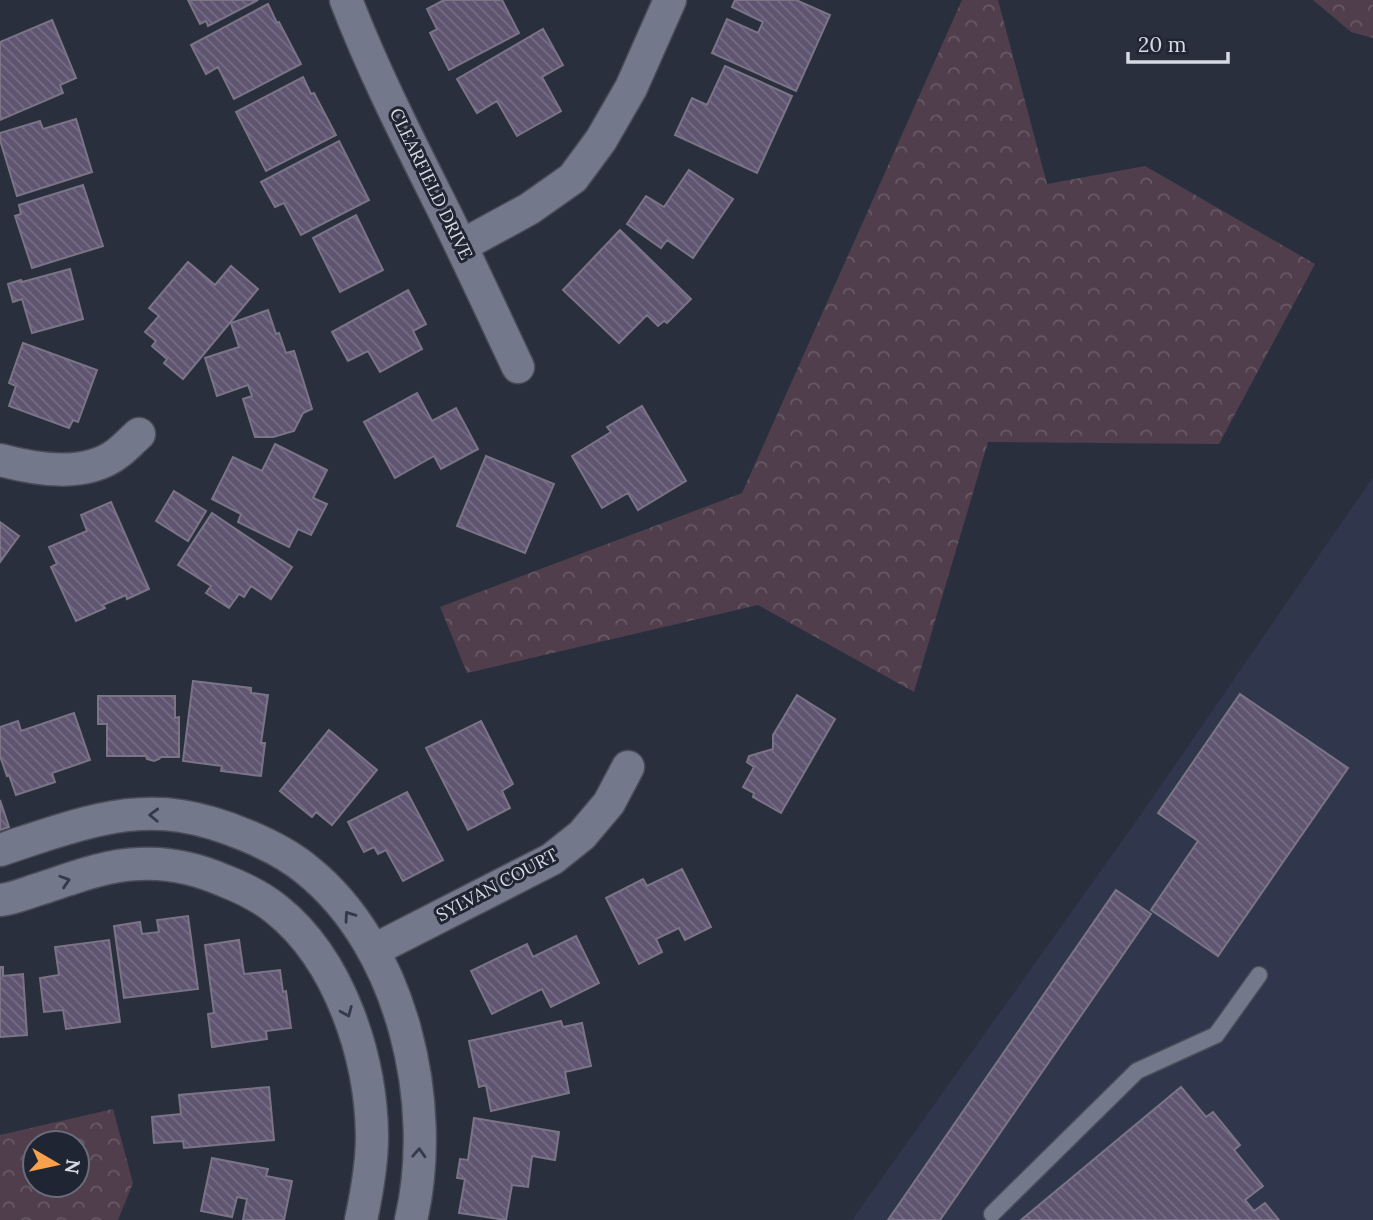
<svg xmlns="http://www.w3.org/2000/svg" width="1373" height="1220" font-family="Lora,serif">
<defs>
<pattern id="forest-crowns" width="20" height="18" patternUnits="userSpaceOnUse" patternTransform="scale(1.75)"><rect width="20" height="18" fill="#503e4d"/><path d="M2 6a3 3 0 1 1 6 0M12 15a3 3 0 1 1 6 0" fill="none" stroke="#685966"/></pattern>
<pattern id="building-back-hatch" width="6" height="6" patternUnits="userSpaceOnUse" patternTransform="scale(1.75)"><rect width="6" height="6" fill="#5f5571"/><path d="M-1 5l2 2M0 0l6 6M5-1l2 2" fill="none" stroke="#756d85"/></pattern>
</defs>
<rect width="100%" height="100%" fill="#2a2f3e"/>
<path fill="#30374c" d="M1373 477V1220H852L1142 813Z"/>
<path fill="url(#forest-crowns)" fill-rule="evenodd" d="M962 0H998L1047 184 1145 166 1315 264 1219 444 988 442 914 692 758 605 467 673 440 607 742 493Z
M1313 0H1373V38L1351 32Z
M113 1109 133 1183 118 1220H0V1135ZM35 1143H77V1185H35Z"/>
<path fill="url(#building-back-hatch)" stroke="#7a7486" stroke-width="2" d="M188 0H258L208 26 206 21 200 24Z
M444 0H502L519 33 449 70 430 33 437 29 427 9Z
M735 0H796L830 15 796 91 712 53 727 19 758 33 763 22 732 7Z
M268 4 277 23 279 22 301 64 234 99 218 67 206 74 191 45Z
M52 20 76 78 60 85 63 93 0 120V42Z
M543 29 563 65 542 77 561 111 517 136 497 101 477 113 457 79Z
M725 66 792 96 757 173 675 135 692 98 707 105Z
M303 77 311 94 314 93 336 135 266 171 236 112Z
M76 119 92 172 17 196 0 140V133L40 121 43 129Z
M339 141 369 200 301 235 284 203 275 207 261 182Z
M689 170 733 199 693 258 667 240 661 248 627 224 646 196 664 207Z
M83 185 103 246 32 268 15 216 21 214 19 205Z
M356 215 383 270 340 292 313 238Z
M620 230 691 299 667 323 664 321 658 326 647 315 619 343 563 290Z
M188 262 215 285 231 266 258 289 183 379 164 363 167 359 152 346 156 341 145 332 159 316 149 308Z
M70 269 83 319 32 333 22 299 13 302 8 284 21 280 22 282Z
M408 290 426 324 413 331 422 349 380 372 368 351 348 361 332 332Z
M268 310 276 334 279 333 286 353 294 351 312 409 303 413 294 431 273 437H255L243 399 252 396 248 385 217 396 205 358 239 347 231 323Z
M23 343 97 370 78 422 73 420 69 428 9 406 16 386 9 383Z
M417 393 432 421 456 408 478 449 441 469 434 456 395 478 364 422Z
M642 406 686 481 638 510 628 493 602 508 572 456 611 432 607 427Z
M275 444 327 470 313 498 327 504 311 535 298 529 289 547 238 522 241 514 212 499 233 457 262 471Z
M486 456 554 484 525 553 457 526Z
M174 491 206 511 188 541 156 521Z
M111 502 149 589 127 599 126 595 103 605 105 608 76 621 51 567 57 564 49 547 87 531 81 515Z
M212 513 292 567 271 599 251 586 244 597 239 594 229 608 206 593 211 586 178 565Z
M0 522 19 536 0 562Z
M193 681 251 688V693L268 695 261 743H265L261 776 221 771 222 766 183 761Z
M1240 694 1348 768 1218 956 1151 910 1198 841 1158 813Z
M797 695 835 719 781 813 753 797 754 793 743 787 754 767 747 762 749 756 773 749V735Z
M98 696H175V718L179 717V757H161L159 759 154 761 147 759 146 756H107V724H98Z
M74 713 90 760 52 773 55 782 16 795 9 775 7 776 0 756V727L18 721 21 731Z
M481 721 513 784 502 791 510 808 468 830 426 748Z
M329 730 377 770 332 825 316 812 312 817 280 791Z
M407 792 443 860 403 881 386 850 378 854 374 847 364 852 348 822Z
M0 800 9 827 0 830Z
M682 869 711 927 685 940 679 928 656 939 662 952 639 964 606 898 643 879 647 886Z
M1116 890 1151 914 940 1220H888Z
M188 916 198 989 124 998 114 926 140 922 142 934 159 932 157 920Z
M576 936 599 983 551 1007 542 989 492 1014 471 971 527 944 533 957Z
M109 940 120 1022 66 1029 63 1010 44 1012 40 978 59 975 55 947Z
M239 940 244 974 280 970 283 992 286 991 291 1028 266 1031 267 1039 212 1047 208 1014 214 1013 205 945Z
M0 967H3V976L23 974 27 1035 0 1037Z
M561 1021 563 1027 582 1023 591 1066 565 1072 569 1093 491 1111 486 1085 479 1087 469 1041Z
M269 1087 274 1140 184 1148 183 1141 154 1143 152 1117 181 1114 179 1095Z
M1181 1087 1206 1117 1213 1112 1240 1145 1234 1150 1263 1186 1245 1200 1254 1211 1265 1203 1279 1220H1021Z
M474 1118 559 1132 555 1160 532 1156 528 1187 512 1185 506 1220 459 1213 465 1179 457 1178 460 1159 468 1160Z
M212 1158 268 1169 266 1176 292 1181 284 1220H243L247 1199 237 1197 232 1217 201 1211Z"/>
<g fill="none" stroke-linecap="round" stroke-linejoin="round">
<defs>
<path id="lane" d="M992 1214 1137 1071 1216 1035 1259 975"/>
<path id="street" d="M346 0C374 73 410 143 445 213 470 264 494 316 518 367
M461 246 529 209 573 178 601 140 631 88 670 0
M0 460C37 470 86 478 118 453 126 447 132 440 139 434
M0 850C58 831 119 806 181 816 220 822 277 845 307 870 403 947 438 1104 411 1220
M0 900C12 899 24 894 36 890 68 880 104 865 138 864 168 862 198 869 225 881 243 888 261 897 276 909 340 960 371 1057 372 1136 372 1165 367 1192 361 1220
M374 950 552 859 582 835 609 803 628 767"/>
</defs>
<use href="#lane" stroke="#494d59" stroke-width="19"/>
<use href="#street" stroke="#494d59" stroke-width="35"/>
<use href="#lane" stroke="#73798a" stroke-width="16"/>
<use href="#street" stroke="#73798a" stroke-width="32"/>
</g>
<defs><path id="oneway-chevron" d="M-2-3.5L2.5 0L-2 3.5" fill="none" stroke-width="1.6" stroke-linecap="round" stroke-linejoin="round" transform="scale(1.75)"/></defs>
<g stroke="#353a49">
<use href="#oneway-chevron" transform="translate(154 815) rotate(-178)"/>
<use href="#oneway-chevron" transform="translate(65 881) rotate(-18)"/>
<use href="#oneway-chevron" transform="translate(349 916) rotate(-125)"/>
<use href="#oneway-chevron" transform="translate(347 1012) rotate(67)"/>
<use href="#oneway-chevron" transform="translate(419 1153) rotate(-87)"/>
</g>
<g text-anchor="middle" stroke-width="6" stroke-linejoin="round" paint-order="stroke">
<g font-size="18" fill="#d5d9e2" stroke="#202533">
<text transform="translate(431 184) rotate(64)" y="6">CLEARFIELD DRIVE</text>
<text transform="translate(497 885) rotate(-28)" y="6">SYLVAN COURT</text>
</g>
</g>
<g transform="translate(56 1164) rotate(99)"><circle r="33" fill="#202533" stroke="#686d79" stroke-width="2"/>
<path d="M0-5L12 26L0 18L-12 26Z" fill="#f9a04c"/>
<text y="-10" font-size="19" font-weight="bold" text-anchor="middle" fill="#d5d9e2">N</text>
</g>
<path d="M1128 52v10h100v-10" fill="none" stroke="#d5d9e2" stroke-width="3.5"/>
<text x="1138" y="52" font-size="21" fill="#d5d9e2" stroke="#202533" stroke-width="5" paint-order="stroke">20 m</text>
</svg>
